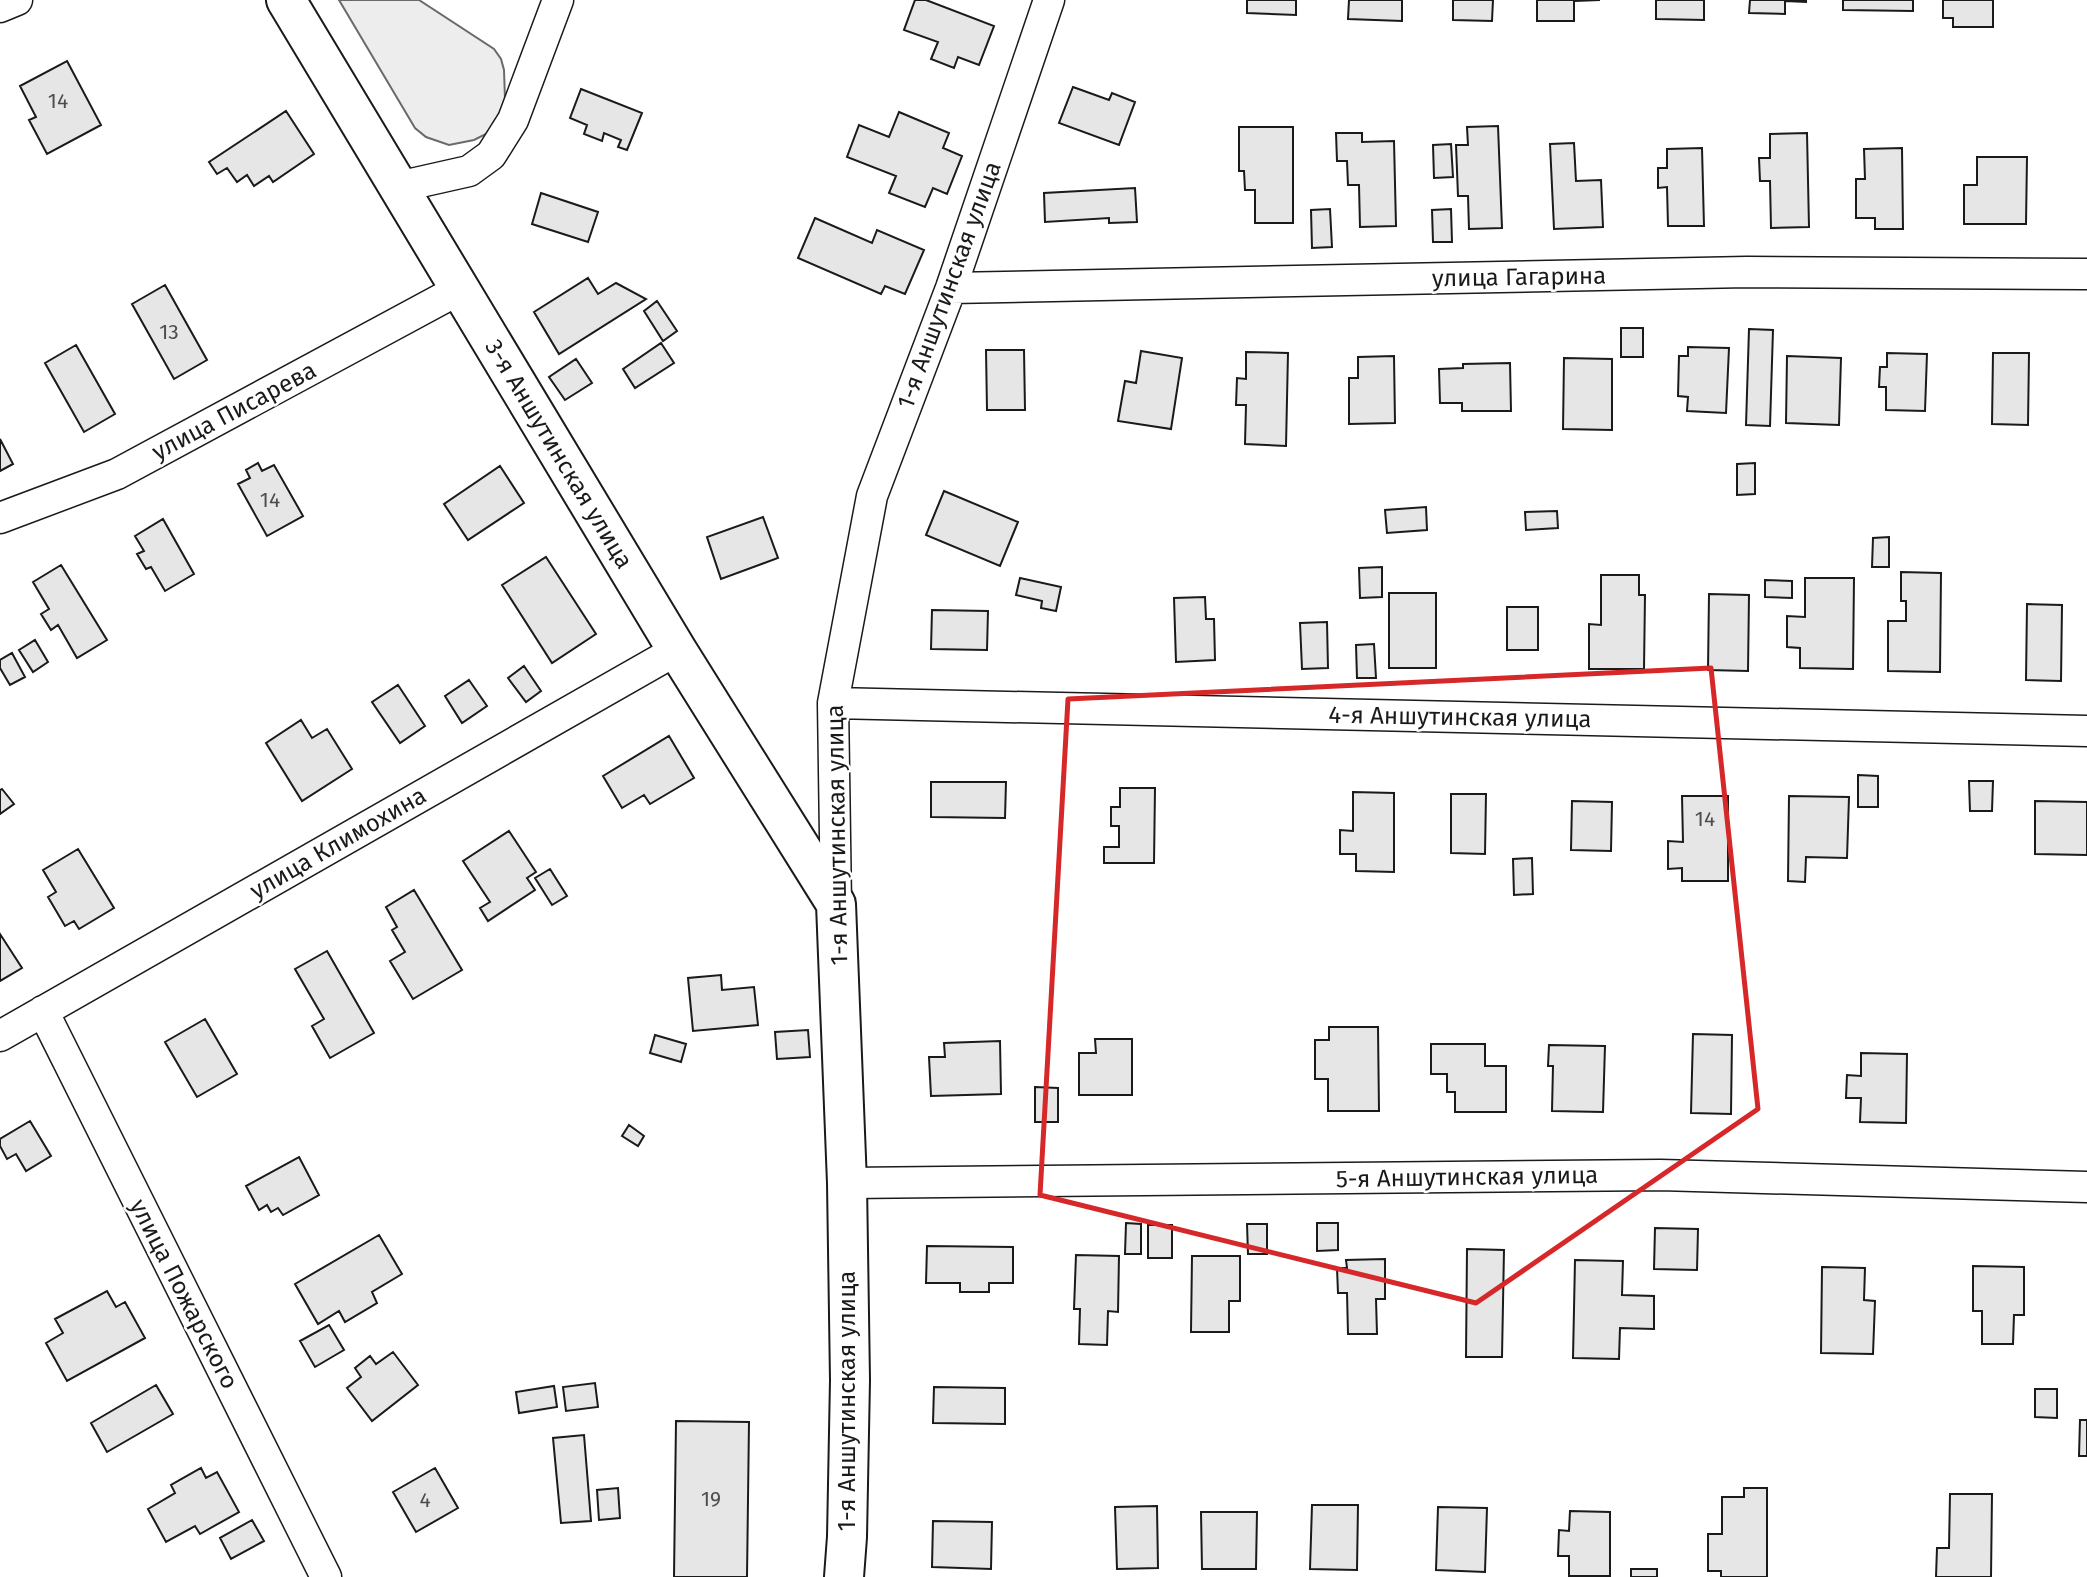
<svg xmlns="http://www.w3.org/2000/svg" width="2087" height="1577" font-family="'Fira Sans',sans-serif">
<rect width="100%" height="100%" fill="#fff"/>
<path fill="#ededed" stroke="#6a6a6a" stroke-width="2" d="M339 0H419L494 49 501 59 504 70 505 99 496 122 486 134 474 140 449 145 426 137 415 128Z"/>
<path fill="#e6e6e6" stroke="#1a1a1a" stroke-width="2" d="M915 0H926L994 26 979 65 958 57 954 68 931 59 938 42 904 30Z
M1247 0H1296V15L1247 13Z
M1349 0H1402V21L1348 19Z
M1453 0H1493L1492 21 1453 20Z
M1537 0H1600L1574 1V21H1537Z
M1656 0H1704V20L1656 19Z
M1750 0H1806V2L1785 1V14L1749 13Z
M1843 0H1913V11L1843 10Z
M1943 0H1993V27H1953V18H1943Z
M67 61 101 125 47 154 29 120 36 117 20 86Z
M1073 87 1109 100 1112 93 1135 102 1119 145 1059 123Z
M581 89 642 113 627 150 618 147 621 140 604 133 602 141 584 134 587 125 570 118Z
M286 111 314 154 273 182 269 176 254 186 247 175 237 182 227 168 217 174 209 162Z
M899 112 949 133 943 148 962 156 947 194 933 188 925 207 889 193 896 176 847 157 859 125 889 137Z
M1498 126 1502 228 1469 229 1468 196H1458L1456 145H1468L1467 127Z
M1239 127H1293V223H1255V190H1245L1244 171H1239Z
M1336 133H1362V142L1394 141 1396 226 1360 227 1359 185H1348L1347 161H1337Z
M1807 133 1809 227 1771 228 1770 181H1760L1759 158H1770V134Z
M1574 143 1576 181 1601 180 1603 227 1554 229 1550 144Z
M1451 144 1453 177 1434 178 1433 145Z
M1702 148 1704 226H1668L1667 187 1658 188V168H1667V149Z
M1902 148 1903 229H1875V218H1856V179H1865L1864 149Z
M1977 157H2027L2026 224H1964V185H1977Z
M1135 188 1137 222 1109 223V218L1045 222 1044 193Z
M541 193 598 212 588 242 532 224Z
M1330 209 1332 247 1312 248 1311 210Z
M1451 209 1452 242H1433L1432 210Z
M815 218 872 243 877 230 924 250 905 294 885 286 881 294 798 258Z
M588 278 598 294 616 283 646 299 559 354 534 312Z
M165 285 207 360 174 379 132 304Z
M657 301 677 331 663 341 644 311Z
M1621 328H1643V357H1621Z
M1749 329 1773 330 1770 426 1746 425Z
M661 343 674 363 635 388 623 369Z
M76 345 115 414 84 432 45 363Z
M1688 347 1729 348 1726 413 1687 411 1688 397 1678 396 1679 356H1688Z
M986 350H1024L1025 410H987Z
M1141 351 1182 358 1171 429 1118 421 1125 381 1136 383Z
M1246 352 1288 353 1286 446 1245 444 1246 405H1236L1237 378 1246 379Z
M1887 353 1927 354 1925 411 1886 410V387H1879L1880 367H1887Z
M1993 353H2029L2028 425 1992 424Z
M1394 356 1395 423 1349 424V378H1358V357Z
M1787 356 1841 358 1839 425 1786 423Z
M1564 358 1612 359V430L1563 429Z
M576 359 592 383 565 400 549 377Z
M1510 363 1511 411H1462V403H1440L1439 369 1463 368V364Z
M0 439 13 464 0 471Z
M258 463 262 471 274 465 303 516 267 536 238 484 250 478 246 470Z
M1755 463V494L1737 495V464Z
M500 466 524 503 468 540 444 504Z
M944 491 1018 522 1000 566 926 535Z
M1426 507 1427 530 1387 533 1385 510Z
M1557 511 1558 528 1526 530 1525 512Z
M763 517 778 558 721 579 707 537Z
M163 519 194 574 165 591 151 567 146 569 137 554 144 551 135 536Z
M1889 537V567H1872L1873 538Z
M546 557 596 634 552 663 502 585Z
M61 565 107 640 77 658 58 625 51 630 41 614 49 609 33 582Z
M1382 567V597L1360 598 1359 568Z
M1901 572 1941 573 1940 672 1888 671V621H1906V601H1901Z
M1601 575H1639V595H1645L1644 669H1589V624L1601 625Z
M1020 578 1061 587 1056 611 1041 608 1042 601 1016 595Z
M1805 578H1854L1853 669 1800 668V648L1787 647V616L1805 617Z
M1765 580 1792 581V598L1765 597Z
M1389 593H1436V668H1389Z
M1709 594 1749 595 1748 671 1708 670Z
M1205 597 1206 619H1214L1215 660 1176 662 1174 598Z
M2027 604 2062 605 2061 681 2026 680Z
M1507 607H1538V650H1507Z
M932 610 988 611 987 650 931 649Z
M1327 622 1328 668 1302 669 1300 623Z
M35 640 48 662 33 672 19 650Z
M1374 644 1376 678H1357L1356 645Z
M12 653 25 677 10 685 0 668V660Z
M524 666 541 691 526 702 508 678Z
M469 680 487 706 462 723 445 696Z
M398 685 425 726 400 743 372 702Z
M301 720 312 738 327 729 352 769 302 801 266 743Z
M669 736 694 778 650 804 644 795 622 808 603 776Z
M1858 775 1878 776V807H1858Z
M1969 781H1993L1992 811H1970Z
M931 782H1006L1005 818 931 817Z
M1120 788H1155L1154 863H1104V847H1119V826H1111V807H1120Z
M2 789 14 804 0 814V790Z
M1353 792 1394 793V872L1356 871V854H1340V830L1353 831Z
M1451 794H1486L1485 854 1451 853Z
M1682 796H1728V881H1682V868L1668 869V841L1683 842Z
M1789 796 1849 797 1847 858 1806 857 1805 882 1788 881Z
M1572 801 1612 802 1611 851 1571 850Z
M2035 801 2087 802V855L2035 854Z
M509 831 536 872 527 878 535 890 488 921 480 908 490 902 463 861Z
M78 849 114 908 79 929 74 921 65 926 48 897 56 892 43 870Z
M1532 858 1533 894 1514 895 1513 859Z
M550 869 567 896 552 905 535 878Z
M414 890 462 970 413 999 390 961 405 952 392 930 397 927 386 907Z
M0 934 22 968 0 981Z
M327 951 374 1033 330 1058 312 1026 324 1019 295 969Z
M721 975 722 990 754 987 758 1025 693 1031 688 978Z
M205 1019 237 1074 197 1097 165 1042Z
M1329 1027H1378L1379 1111H1328V1079H1315V1040H1329Z
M808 1030 810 1057 777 1059 775 1032Z
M1693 1034 1732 1035 1731 1114 1691 1113Z
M655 1035 686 1044 681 1062 650 1053Z
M1095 1039H1132V1095H1079V1053H1096Z
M1000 1041 1001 1094 931 1096 929 1057H945L944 1043Z
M1431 1044H1485V1066H1506V1112H1455V1092H1447V1074H1431Z
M1549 1045 1605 1046 1603 1112 1552 1111 1553 1066H1548Z
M1861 1053 1907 1054 1906 1123 1860 1122 1861 1098H1846L1847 1075 1861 1076Z
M1035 1087 1058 1088V1122H1035Z
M30 1121 51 1156 26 1171 16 1154 7 1159 0 1146V1139Z
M629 1125 644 1136 638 1146 622 1136Z
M299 1157 319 1195 283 1215 278 1208 271 1212 267 1205 259 1210 246 1186Z
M1126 1223 1141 1224V1254H1125Z
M1317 1223H1338V1250L1317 1251Z
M1247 1224H1267V1254H1248Z
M1148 1225H1172V1258H1148Z
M1655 1228 1698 1229 1697 1270 1654 1269Z
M379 1235 402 1274 372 1292 377 1303 345 1322 339 1311 318 1324 295 1284Z
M927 1246 1013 1247V1283H989V1292H960V1283H926Z
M1467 1249 1504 1250 1502 1357H1466Z
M1076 1255 1119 1256 1118 1312 1108 1311 1107 1345 1079 1344 1080 1309H1074Z
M1192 1256H1240V1301H1229V1332H1191Z
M1385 1259V1299H1376L1377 1334H1348L1347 1293H1338L1337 1268H1347L1346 1260Z
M1575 1260 1623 1261 1622 1295 1654 1296V1329L1620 1328 1619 1359 1573 1358Z
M1973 1266 2024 1267V1315H2014L2013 1344H1982V1311H1973Z
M1822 1267 1865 1268 1864 1300 1875 1301 1873 1354 1821 1353Z
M107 1291 116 1307 125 1302 145 1338 67 1381 46 1343 63 1333 55 1319Z
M329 1325 344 1350 315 1367 300 1341Z
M393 1352 418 1385 372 1421 347 1388 361 1377 355 1368 370 1356 376 1364Z
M595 1383 598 1407 566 1411 563 1387Z
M156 1385 173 1414 107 1452 91 1423Z
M554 1386 557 1407 519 1413 516 1392Z
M934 1387 1005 1388V1424L933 1423Z
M2035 1389H2057V1418L2035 1417Z
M2080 1420H2087V1456H2079Z
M676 1421 749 1422 747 1577H674Z
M584 1435 591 1521 561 1523 553 1438Z
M201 1468 206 1478 217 1472 239 1512 200 1534 195 1526 166 1542 148 1509 175 1493 171 1485Z
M435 1468 458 1508 416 1532 393 1492Z
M618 1488 620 1518 599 1520 597 1490Z
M1744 1488H1767V1577H1721V1571H1708V1534H1722V1497H1744Z
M1950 1494H1992L1991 1577H1936L1937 1548H1949Z
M1312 1505H1358L1357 1570 1310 1569Z
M1157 1506 1158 1568 1117 1569 1115 1507Z
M1438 1507 1487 1508 1485 1572 1436 1570Z
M1570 1511 1610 1512V1576H1569V1556H1558L1559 1530 1569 1531Z
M1201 1512H1257L1256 1569H1202Z
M252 1520 264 1541 231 1559 220 1538Z
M933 1521 992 1522 991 1569 932 1567Z
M1631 1569H1657V1577H1631Z"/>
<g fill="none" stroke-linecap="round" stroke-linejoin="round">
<defs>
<path id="minor" d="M0 7 17 0
M398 187 469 171 491 155 513 120 558 0
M951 288 1747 272 2087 274
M0 518 117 474 460 289
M833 703 2087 731
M836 904 833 703 872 496 951 288 1049 0
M43 1011 326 1577
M0 1036 677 650
M847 1183 1660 1175 2087 1187"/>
<path id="tertiary" d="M286 0 677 650 836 904 847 1183 850 1380 847 1537 844 1577"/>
</defs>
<use href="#minor" stroke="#1a1a1a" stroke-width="33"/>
<use href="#tertiary" stroke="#1a1a1a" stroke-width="42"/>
<use href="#minor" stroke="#fff" stroke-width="30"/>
<use href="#tertiary" stroke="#fff" stroke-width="38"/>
</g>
<path fill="none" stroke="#d62828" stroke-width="5" stroke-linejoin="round" d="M1711 668 1758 1109 1476 1303 1040 1195 1068 699Z"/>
<g text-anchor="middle" stroke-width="5" stroke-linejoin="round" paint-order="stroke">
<g font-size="21" fill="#4d4d4d">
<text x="58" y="108">14</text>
<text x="169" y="339">13</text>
<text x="270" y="507">14</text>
<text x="1705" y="826">14</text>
<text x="711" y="1506">19</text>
<text x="425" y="1507">4</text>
</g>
<g font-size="24" fill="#1a1a1a" stroke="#fff">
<text transform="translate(1519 277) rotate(-1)" y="8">улица Гагарина</text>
<text transform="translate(949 285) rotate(-70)" y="8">1-я Аншутинская улица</text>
<text transform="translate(234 411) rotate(-28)" y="8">улица Писарева</text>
<text transform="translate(559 454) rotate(59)" y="8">3-я Аншутинская улица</text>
<text transform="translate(1460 717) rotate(1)" y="8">4-я Аншутинская улица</text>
<text transform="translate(837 835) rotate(-91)" y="8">1-я Аншутинская улица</text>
<text transform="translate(338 843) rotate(-30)" y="8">улица Климохина</text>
<text transform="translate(1467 1177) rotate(-1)" y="8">5-я Аншутинская улица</text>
<text transform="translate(184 1294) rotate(63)" y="8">улица Пожарского</text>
<text transform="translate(847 1401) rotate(-90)" y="8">1-я Аншутинская улица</text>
</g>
</g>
</svg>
